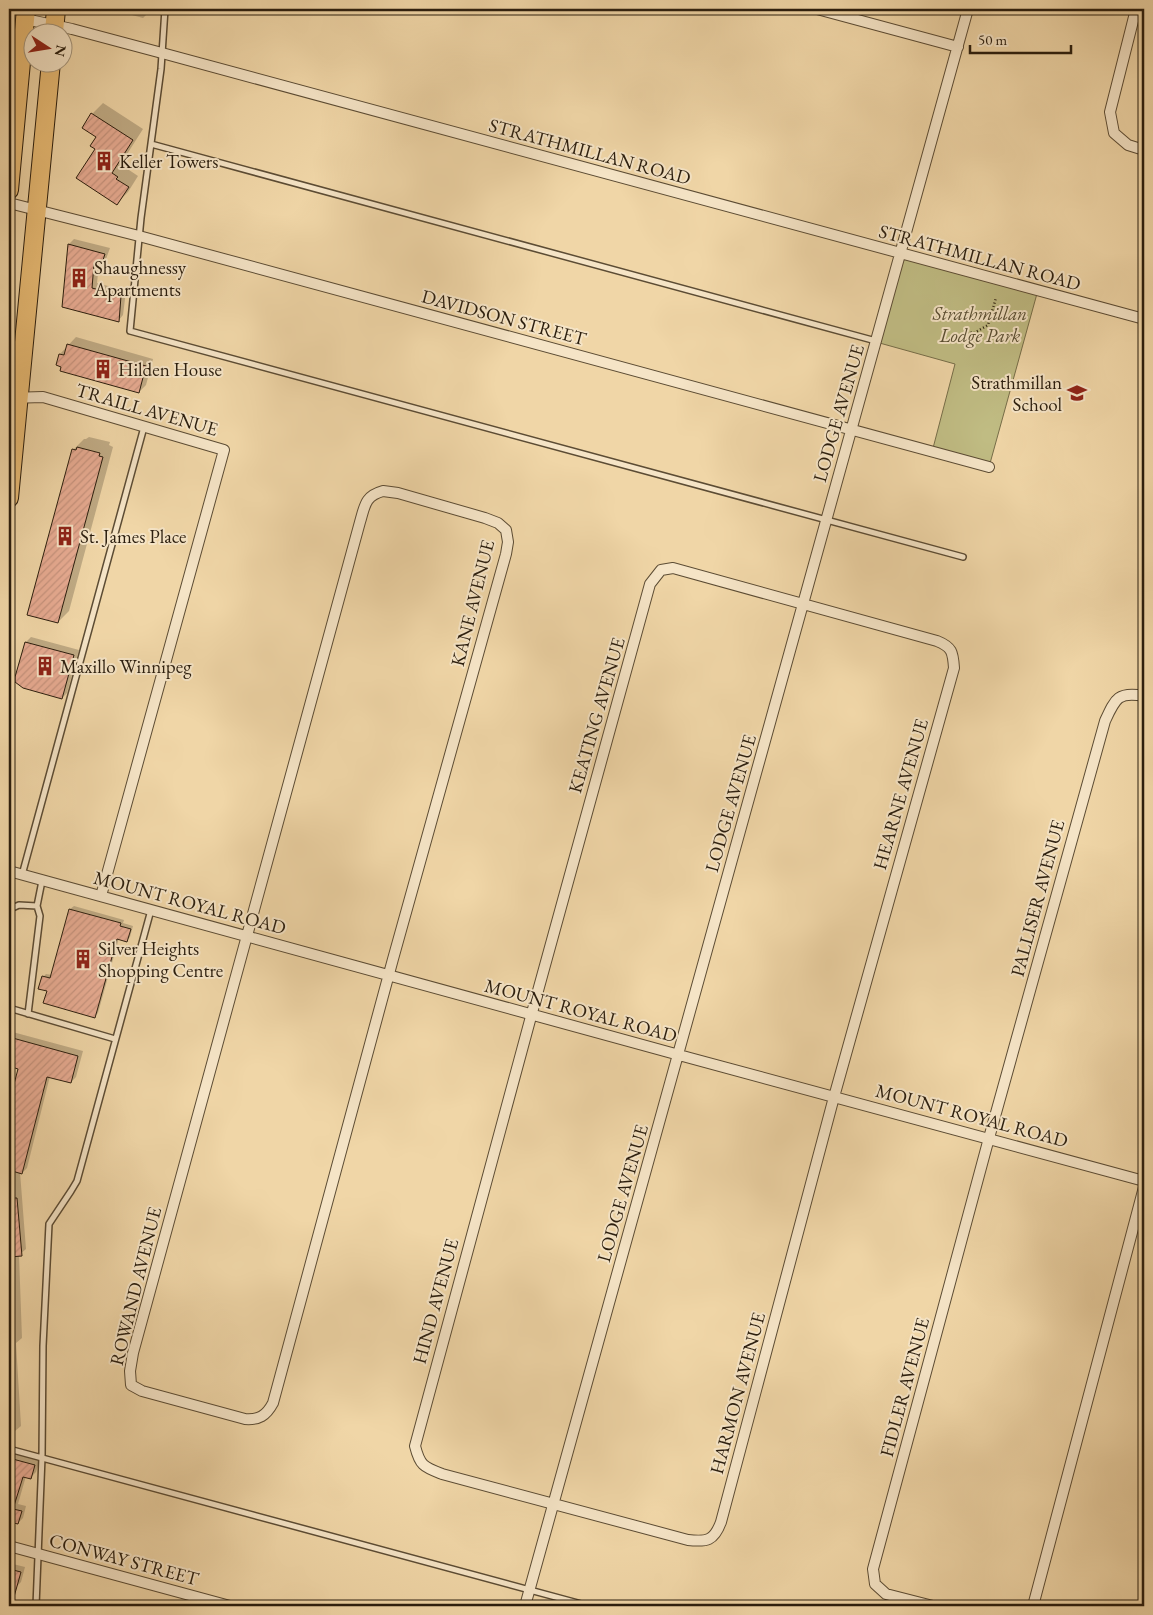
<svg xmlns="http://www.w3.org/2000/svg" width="1153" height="1615" font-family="'EB Garamond',serif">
<defs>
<pattern id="building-hatch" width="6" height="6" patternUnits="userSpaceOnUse" patternTransform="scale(1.25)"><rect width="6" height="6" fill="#e7ab92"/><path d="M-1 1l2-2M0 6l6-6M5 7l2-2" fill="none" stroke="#c6937d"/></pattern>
</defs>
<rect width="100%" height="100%" fill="#f0d6a7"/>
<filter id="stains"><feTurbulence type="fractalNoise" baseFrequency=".004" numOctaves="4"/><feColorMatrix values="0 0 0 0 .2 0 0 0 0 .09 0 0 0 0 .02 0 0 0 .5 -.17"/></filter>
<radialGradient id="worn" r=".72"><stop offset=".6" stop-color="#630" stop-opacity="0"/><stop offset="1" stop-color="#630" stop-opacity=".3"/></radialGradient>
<path fill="#c0bc83" stroke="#766d48" d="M900 253 1038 290 989 467 932 452 955 364 876 342Z"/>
<path fill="#0003" d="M110 9H150L148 13 143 18Z
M103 103 143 129 122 162 128 166 126 168 138 176 128 192 117 203 97 148 98 137 92 114Z
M74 239 110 248 106 259 101 265 99 264 97 283 126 291 123 315 118 321 63 306 69 244Z
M76 337 153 359 146 385 139 392 60 354Z
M89 437 110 442 109 445 113 447 69 611 58 622 73 450 84 439H86Z
M31 637 79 650 67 693 62 698 17 677 26 642Z
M74 906 124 920 123 923 133 926 130 937 127 940 119 938 98 1013 95 1016 48 991 43 977 46 974 52 975 70 909Z
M9 1031 83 1051 76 1077 71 1082 50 1076 27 1168 22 1173 20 1172 26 1249 19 1255 22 1338 16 1343 21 1426 15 1431 9 1432V1107L20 1068 9 1065Z
M9 1452 40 1460 36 1472 31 1477 26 1476 18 1504 26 1506 23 1518 18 1523 9 1521Z
M9 1563 25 1567 21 1582 16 1587 9 1585Z
M9 1602 25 1606H9Z"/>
<path fill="url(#building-hatch)" stroke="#2b1e0e" d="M91 113 133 140 112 173 118 177 116 179 129 187 117 205 76 178 95 149 90 146 96 137 82 128Z
M68 244 105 254 101 266 94 264 92 288 121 296 119 322 62 307Z
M67 344 146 366 139 393 60 371 61 367 56 365 59 354 64 355Z
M77 447 100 453 99 456 103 457 58 623 27 615 72 449 76 450Z
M25 642 74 655 62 699 23 688 15 682V677Z
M69 909 121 923 120 926 131 929 127 942 117 939 95 1018 43 1003 47 991 38 989 42 976 50 978Z
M9 1037 78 1056 71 1083 47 1077 22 1174 9 1170V1103L18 1069 9 1066Z
M9 1198H17L22 1256 9 1257Z
M9 1458 35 1465 31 1479 23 1477 13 1509 22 1511 18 1524 9 1522Z
M9 1569 21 1572 12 1604 9 1603Z"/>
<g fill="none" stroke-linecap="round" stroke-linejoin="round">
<defs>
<path id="service" d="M165 9 161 69 141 218 130 331 963 557
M151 144 876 341
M22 875 144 427
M9 913 10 909 19 905 37 906 42 881
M9 1008 115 1039
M28 1014 40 916 37 906
M9 1449 589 1606
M36 1606 42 1457 43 1346 49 1224 71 1191 77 1181 151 910"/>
<path id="minor" d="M817 9 958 47
M1136 9 1110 112 1114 133 1128 145 1144 150
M25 19 72 29 162 53 1144 319
M9 203 139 236 989 467
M9 398 43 397 224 450 101 896
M383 491 398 493 485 518 498 523 506 530 508 542 506 554 393 959 273 1403C266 1416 259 1420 245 1419L142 1391 131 1385 130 1371 133 1353 360 522C365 505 365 496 383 491Z
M673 568 937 641C952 647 953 652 954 668L834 1097 721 1522C714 1541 707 1542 688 1540L442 1474C424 1467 420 1466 415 1446L536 998 650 584 661 570Z
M9 871 690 1058 1144 1181
M9 1546 230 1606
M525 1606 968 9
M933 1606 886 1594 875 1584 873 1569 989 1138 1105 721C1115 699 1118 691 1144 696
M1033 1606 1144 1187"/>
<path id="trunk" d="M54 32 56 9
M9 190 26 9
M9 498 51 62"/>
</defs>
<use href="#service" stroke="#5c4c34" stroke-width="8"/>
<use href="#minor" stroke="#5c4c34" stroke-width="12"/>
<use href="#trunk" stroke="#2b1e0e" stroke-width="20"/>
<path stroke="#2b1e0e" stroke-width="2.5" stroke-dasharray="1 2.5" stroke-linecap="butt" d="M964 334 968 332 974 333 988 325 996 298"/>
<use href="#service" stroke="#f5e4c6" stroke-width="5"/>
<use href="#minor" stroke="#f5e4c6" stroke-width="10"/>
<use href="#trunk" stroke="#e8bb74" stroke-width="18"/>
</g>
<defs>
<symbol id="building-bare" viewBox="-9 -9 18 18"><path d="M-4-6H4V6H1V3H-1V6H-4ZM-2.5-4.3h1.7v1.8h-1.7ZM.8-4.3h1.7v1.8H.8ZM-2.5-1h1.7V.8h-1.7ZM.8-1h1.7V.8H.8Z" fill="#8f2418" stroke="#f5e4c6" stroke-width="2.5" paint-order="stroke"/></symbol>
<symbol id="school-bare" viewBox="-9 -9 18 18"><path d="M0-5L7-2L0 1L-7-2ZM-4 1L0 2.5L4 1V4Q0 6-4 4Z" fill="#8f2418" stroke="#f5e4c6" stroke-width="2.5" paint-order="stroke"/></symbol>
</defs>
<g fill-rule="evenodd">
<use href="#building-bare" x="90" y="147" width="28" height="28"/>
<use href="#building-bare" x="65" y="264" width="28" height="28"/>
<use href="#building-bare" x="89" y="355" width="28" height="28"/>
<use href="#school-bare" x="1063" y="379" width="28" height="28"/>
<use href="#building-bare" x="51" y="522" width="28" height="28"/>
<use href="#building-bare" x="31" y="652" width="28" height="28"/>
<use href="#building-bare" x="69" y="945" width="28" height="28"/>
</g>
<g text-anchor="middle" stroke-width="4" stroke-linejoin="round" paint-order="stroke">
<g font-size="19" fill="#2b1e0e" stroke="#f5e4c6">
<text transform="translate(590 151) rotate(15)" y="7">STRATHMILLAN ROAD</text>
<text transform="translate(980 257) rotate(15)" y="7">STRATHMILLAN ROAD</text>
<text transform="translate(504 317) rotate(15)" y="7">DAVIDSON STREET</text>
<text transform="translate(147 409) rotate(16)" y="7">TRAILL AVENUE</text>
<text transform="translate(838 413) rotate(-74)" y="7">LODGE AVENUE</text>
<text transform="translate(472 603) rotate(-76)" y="7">KANE AVENUE</text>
<text transform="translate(596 715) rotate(-74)" y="7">KEATING AVENUE</text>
<text transform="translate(900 794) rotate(-74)" y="7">HEARNE AVENUE</text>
<text transform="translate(730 803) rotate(-74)" y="7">LODGE AVENUE</text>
<text transform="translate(1037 898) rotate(-75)" y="7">PALLISER AVENUE</text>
<text transform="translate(190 902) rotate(15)" y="7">MOUNT ROYAL ROAD</text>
<text transform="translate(581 1010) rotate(15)" y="7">MOUNT ROYAL ROAD</text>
<text transform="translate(972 1115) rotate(15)" y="7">MOUNT ROYAL ROAD</text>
<text transform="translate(622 1193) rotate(-74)" y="7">LODGE AVENUE</text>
<text transform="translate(135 1286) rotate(-76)" y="7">ROWAND AVENUE</text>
<text transform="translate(435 1301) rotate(-75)" y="7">HIND AVENUE</text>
<text transform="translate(904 1387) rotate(-75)" y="7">FIDLER AVENUE</text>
<text transform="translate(737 1393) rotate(-75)" y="7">HARMON AVENUE</text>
<text transform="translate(124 1559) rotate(15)" y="7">CONWAY STREET</text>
</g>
<g font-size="19" fill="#2b1e0e" stroke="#f5e4c6" text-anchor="start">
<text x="119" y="168">Keller Towers</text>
<text x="94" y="274">Shaughnessy<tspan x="94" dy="22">Apartments</tspan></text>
<text x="118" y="376">Hilden House</text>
<text x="1062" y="389" text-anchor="end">Strathmillan<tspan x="1062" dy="22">School</tspan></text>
<text x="80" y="543">St. James Place</text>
<text x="60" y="673">Maxillo Winnipeg</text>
<text x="98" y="955">Silver Heights<tspan x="98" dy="22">Shopping Centre</tspan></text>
</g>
<g font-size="19" font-style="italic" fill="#584d31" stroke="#f5e4c6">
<text x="980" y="320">Strathmillan<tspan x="980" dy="22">Lodge Park</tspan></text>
</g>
</g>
<rect width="1153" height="1615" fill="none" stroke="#f0d6a7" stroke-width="30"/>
<rect x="10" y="10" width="1133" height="1595" fill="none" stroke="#2b1e0e" stroke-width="2.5"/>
<rect x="15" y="15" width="1123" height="1585" fill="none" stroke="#2b1e0e"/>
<g transform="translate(48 48) rotate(102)"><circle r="24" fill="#f5e4c6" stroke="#a4957c"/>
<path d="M0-4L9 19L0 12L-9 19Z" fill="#8f2418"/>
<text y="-8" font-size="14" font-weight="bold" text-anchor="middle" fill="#2b1e0e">N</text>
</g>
<path d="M970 45v8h101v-8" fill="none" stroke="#2b1e0e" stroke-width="2.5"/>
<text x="978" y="45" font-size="15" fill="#2b1e0e" stroke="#f5e4c6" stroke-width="4" paint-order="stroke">50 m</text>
<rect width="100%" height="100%" filter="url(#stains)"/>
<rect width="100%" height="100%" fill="url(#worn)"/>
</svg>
